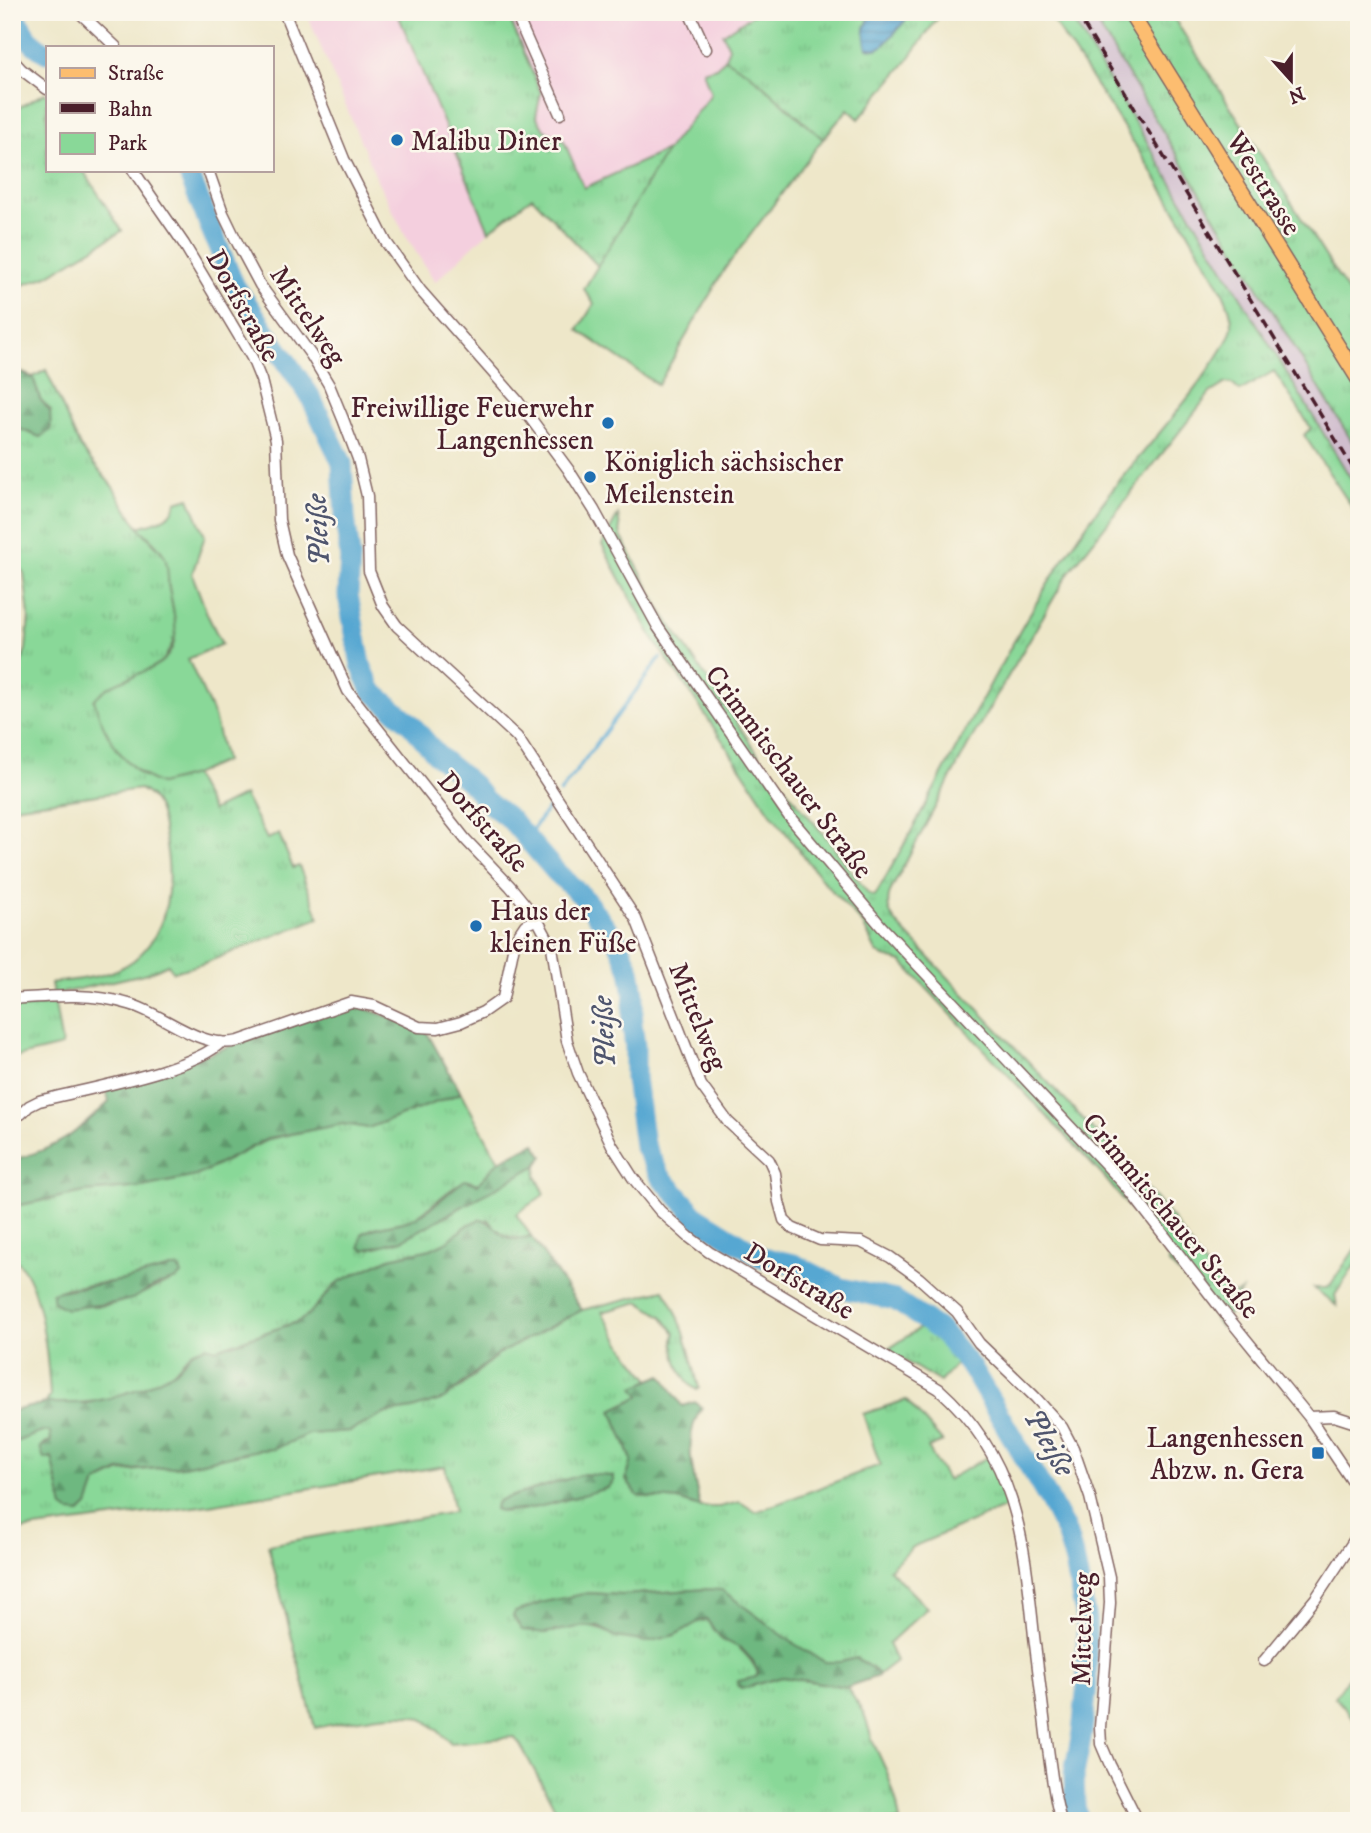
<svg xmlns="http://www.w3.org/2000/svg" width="1371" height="1833" font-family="'IM FELL DW Pica',serif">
<defs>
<pattern id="grass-tufts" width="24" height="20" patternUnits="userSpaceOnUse" patternTransform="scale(1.75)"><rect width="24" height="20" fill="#89d898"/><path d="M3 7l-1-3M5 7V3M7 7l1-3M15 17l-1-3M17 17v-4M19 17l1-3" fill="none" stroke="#78b983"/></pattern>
<pattern id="forest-firs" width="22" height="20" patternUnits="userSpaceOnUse" patternTransform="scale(1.75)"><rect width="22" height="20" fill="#6eb880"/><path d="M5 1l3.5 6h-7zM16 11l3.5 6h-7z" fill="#5c9569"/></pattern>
<pattern id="water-rules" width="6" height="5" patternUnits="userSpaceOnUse" patternTransform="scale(1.75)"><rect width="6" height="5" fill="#57a7d2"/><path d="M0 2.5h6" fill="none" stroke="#4a87ab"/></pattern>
</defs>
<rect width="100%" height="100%" fill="#fbf7ec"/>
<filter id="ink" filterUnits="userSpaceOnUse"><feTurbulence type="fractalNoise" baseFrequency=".0143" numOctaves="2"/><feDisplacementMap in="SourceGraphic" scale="14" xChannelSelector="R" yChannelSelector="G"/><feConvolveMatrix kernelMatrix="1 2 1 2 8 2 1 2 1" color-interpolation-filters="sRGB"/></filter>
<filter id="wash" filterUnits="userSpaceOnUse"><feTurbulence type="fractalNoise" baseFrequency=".00686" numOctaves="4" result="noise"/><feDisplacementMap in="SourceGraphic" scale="28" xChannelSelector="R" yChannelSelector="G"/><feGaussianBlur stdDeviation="1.57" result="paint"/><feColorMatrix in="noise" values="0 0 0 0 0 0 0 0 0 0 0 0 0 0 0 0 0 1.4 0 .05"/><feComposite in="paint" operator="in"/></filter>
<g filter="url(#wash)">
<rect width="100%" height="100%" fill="#eee7c9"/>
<path fill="#f4cfde" d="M306 12H397L489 231 435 282 405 235 377 180Z
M507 12H757L724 34 729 47 725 59 716 67 711 94 667 150 584 188 564 141 557 135 543 130 536 116 541 93Z"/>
<path fill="#d0bdce" d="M1068 12H1090L1359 453V492Z"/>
<path fill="url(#grass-tufts)" stroke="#6a7c62" stroke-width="2" fill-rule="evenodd" d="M397 12H507L541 93 536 116 544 130 564 141 584 188 667 150 598 266 532 197 489 231Z
M757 12H942L908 60 859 119 848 109 823 139 749 73 725 59 729 47 723 34Z
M1047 12H1068L1359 492V518L1304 435 1311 428 1274 371 1240 391 1232 384 1226 383 1210 393 1069 572 972 738 890 892C885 908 891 918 902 929L1121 1159 1172 1218 1215 1280 1229 1293 1236 1294 1241 1291 1221 1327 1196 1291 1169 1263V1259L1158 1243 1105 1178 902 962 884 957 876 951 863 924 822 880 770 812 694 698 655 642 602 545 618 515 621 536 660 609 762 760 825 836 868 893 873 896 876 894C958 755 1022 602 1124 475 1145 450 1231 352 1232 326 1233 303 1210 269 1198 249 1152 167 1099 90 1047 12Z
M1090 12H1170L1359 309V453Z
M45 93 47 95V170H83L122 231 47 276 12 289V111Z
M46 370 80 447 113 487 138 527 163 553 168 565V584L177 631 171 647 163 661 142 674 106 689 116 749 139 774 160 784 193 775 212 811 244 795 267 839 279 834 293 868 299 866 319 918 202 964 173 972 168 964 148 973 53 995 51 983C80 979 110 978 134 960 172 929 173 878 164 834 161 815 159 799 140 789L12 807V689L26 649 29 616 24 573 19 566 12 563V426L40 437 51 411 40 399 33 377Z
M55 1004 62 1046 12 1058V1007Z
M461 1093 499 1161 478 1184C475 1184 472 1181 468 1181 458 1180 426 1212 414 1218 398 1226 376 1224 362 1234L364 1250 402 1240 537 1165 536 1176 545 1194 516 1214 531 1236C512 1243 500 1234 488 1220L467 1225 448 1241 431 1249 390 1258 338 1282 306 1317 297 1322 216 1349 206 1346C198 1351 189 1355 183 1361 179 1365 176 1370 172 1373 136 1396 88 1406 46 1403L50 1396C48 1361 42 1277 12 1257V1200L21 1205 85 1192 142 1187 196 1176 269 1139 343 1123 368 1128ZM171 1268 176 1279C150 1288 124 1306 96 1306 83 1306 65 1297 53 1293L67 1288 124 1280Z
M1359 1243V1259L1335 1295 1337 1306 1314 1288H1326L1331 1284Z
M664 1290C683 1318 690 1354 699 1388L697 1390C680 1381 671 1350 675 1333L663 1317 640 1302 602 1312 624 1348 650 1380 635 1387 641 1396 612 1410 632 1461 626 1480 638 1496 678 1500 700 1507H719L740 1502 756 1512 880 1465 863 1414 906 1400 943 1442 928 1448 947 1480 991 1455 1013 1504 912 1547 889 1569 927 1608 888 1644 896 1661 879 1674 857 1658 840 1662H825L793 1644 751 1613 707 1589 622 1595 588 1593 545 1633C575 1628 589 1620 616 1637L707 1620C724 1639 747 1648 758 1673L756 1677H782L847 1687 864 1714 873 1742 887 1772 897 1804 900 1821H562L520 1744 514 1737 451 1743C442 1735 432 1723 420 1718 398 1708 340 1723 315 1728L268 1545 454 1512 445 1466 209 1505 12 1531V1443L45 1431 50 1432 51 1441 41 1447 44 1459 52 1457 80 1513 88 1506 96 1483 119 1472 183 1466 258 1450 274 1449 309 1434 350 1431 386 1413 412 1409 459 1389 498 1354 582 1310ZM584 1474 607 1488 519 1510 502 1512 500 1500Z
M920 1328 935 1335 959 1361 940 1382 887 1350Z
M1359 1662V1725L1335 1697Z"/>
<path fill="url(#forest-firs)" stroke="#5c6c56" stroke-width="2" d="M12 365 15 370 33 377 40 399 50 411 51 430 40 437 12 426Z
M351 1004 425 1029 461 1093 368 1128 343 1124 269 1138 196 1176 142 1187 85 1192 20 1205 12 1200V1160C59 1148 75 1134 109 1102L105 1086C189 1064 269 1030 351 1004Z
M535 1143 543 1156 537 1165 402 1240 364 1250 360 1247 362 1234C375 1225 395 1225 410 1220 432 1211 446 1193 465 1180L478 1184 499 1161Z
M480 1219C500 1222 500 1248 531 1236L582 1310 498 1354 444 1399 412 1409 386 1413 350 1431 309 1434 274 1449 258 1450 183 1466 119 1471 96 1483 88 1506 80 1513 69 1512 63 1508 52 1457 44 1459 40 1447 51 1441 50 1432 45 1431 12 1443V1411L46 1403H87L110 1398 144 1387 174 1372 193 1351 206 1346 217 1349 297 1322 306 1317 338 1282 390 1258 431 1249 448 1241 467 1225Z
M171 1268H178L182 1274 176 1279 153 1287 132 1299 114 1303 66 1309 53 1302V1293L59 1291 124 1280Z
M662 1375 682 1406 695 1402 702 1408C681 1437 694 1474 700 1507L678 1500 638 1496 626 1480 632 1460 612 1410 640 1396 634 1387Z
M584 1474 613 1476V1482L607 1488C584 1494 514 1518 495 1509L496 1503 500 1500Z
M707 1589 722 1590 793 1643 825 1662H840L857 1658 879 1674 878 1676 847 1687 782 1677 741 1689 737 1685 738 1681 756 1677 758 1673 753 1661 741 1648 722 1640 707 1620 700 1621 675 1635 647 1642 616 1637 599 1627 585 1626 545 1633 522 1630 513 1616 515 1612 544 1602 588 1593 622 1595Z"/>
<path fill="#89d898" stroke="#6a7c62" stroke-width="2" d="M725 59 749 73 823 139 724 270 658 385 578 330 594 304 584 289 667 150 711 94 703 71 716 67Z
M189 498 205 536 192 574 208 616 222 644 188 659 214 716 225 761 193 775 160 784C125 769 104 736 94 700 109 680 140 677 160 663 185 645 173 611 169 587 167 576 169 566 164 555 158 544 147 536 138 527 153 522 174 520 176 502Z"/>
<path fill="url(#water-rules)" stroke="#50637e" stroke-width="2" d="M873 12H913L884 45 877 49 867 48C862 32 865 25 873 12Z"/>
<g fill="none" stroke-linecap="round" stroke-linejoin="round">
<path stroke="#57a7d2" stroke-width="3.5" d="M560 793 660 658
M527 837 552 803"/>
<path stroke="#57a7d2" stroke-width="21" d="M14 12C22 31 29 44 47 53
M187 170 234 285 310 396 342 463 345 517 350 556 348 595 361 665 372 691 410 723 437 755 473 785 486 801 510 819 556 872 582 896 619 944 630 970 634 994 632 1024 635 1046V1078L644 1145 660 1176 697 1217 761 1257 794 1264 841 1288 895 1300 941 1331 971 1367 1051 1503 1066 1532 1075 1562 1086 1620 1087 1684 1082 1733 1074 1774 1075 1807 1079 1821"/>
</g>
</g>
<g filter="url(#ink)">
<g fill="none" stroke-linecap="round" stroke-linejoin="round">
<defs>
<path id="minor" d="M79 12 116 47
M284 12 344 159 386 242 420 290 517 400 568 469 594 510 658 627 788 815 881 926 1126 1186 1222 1310 1309 1417 1359 1491
M515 12 560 114
M689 12 706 49
M12 59 22 70 47 89
M133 170 184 244 252 358 261 380 276 440 279 520 287 555 348 691 466 840 510 886 537 919 552 947 567 1041 578 1073 612 1145 633 1178 660 1211 689 1237 709 1252 939 1389C1017 1458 1024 1539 1034 1636 1038 1671 1043 1707 1047 1742 1051 1768 1053 1795 1061 1821
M208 170 223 213 238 244 260 285 311 355 329 385 343 419 358 459 367 496 369 571 383 606 397 626 517 737 636 919 701 1085 728 1122 769 1160 775 1173 779 1202 784 1220 792 1228 820 1240 861 1242 890 1257 919 1278 957 1312 979 1343 1035 1397 1062 1427 1073 1448 1090 1497 1109 1577 1110 1603 1100 1727 1101 1744 1110 1765 1138 1821
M12 999C53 996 90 992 129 1004 165 1014 199 1050 239 1041L351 1002 374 1006 419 1027 438 1028 461 1022 483 1012 503 998 515 940 525 925 537 919
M21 1114 29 1106 39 1101C80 1090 195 1070 221 1042
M1309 1417 1334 1416 1359 1424
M1264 1661 1316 1598 1359 1533"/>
<path id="major" d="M1130 12 1359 380"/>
</defs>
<use href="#minor" stroke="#836562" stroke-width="13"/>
<use href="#major" stroke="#836562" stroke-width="17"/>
<use href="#minor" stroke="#fff" stroke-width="10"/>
<use href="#major" stroke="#fcbd6f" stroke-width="14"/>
<path stroke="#4a1f2b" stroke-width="3.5" stroke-dasharray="10 5" stroke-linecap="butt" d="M1076 12 1359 478"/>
</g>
</g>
<g fill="#1f6fb2" stroke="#fbf7ec" stroke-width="2.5">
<circle cx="397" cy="140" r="7"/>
<circle cx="608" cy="423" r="7"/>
<circle cx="590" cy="477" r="7"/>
<circle cx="476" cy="926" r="7"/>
<rect x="1311" y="1446" width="14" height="14" rx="3.5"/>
</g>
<g text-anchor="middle" stroke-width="5" stroke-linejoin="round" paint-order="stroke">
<g font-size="28" fill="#4a1f2b" stroke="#fbf7ec" text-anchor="start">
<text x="411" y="150">Malibu Diner</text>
<text x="594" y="417" text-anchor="end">Freiwillige Feuerwehr<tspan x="594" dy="32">Langenhessen</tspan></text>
<text x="604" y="471">Königlich sächsischer<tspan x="604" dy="32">Meilenstein</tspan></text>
<text x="490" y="920">Haus der<tspan x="490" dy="32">kleinen Füße</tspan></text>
<text x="1304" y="1447" text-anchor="end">Langenhessen<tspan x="1304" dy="32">Abzw. n. Gera</tspan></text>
</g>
<g font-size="28" fill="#4a1f2b" stroke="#fbf7ec">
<text transform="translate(1265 183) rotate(58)" y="10">Westtrasse</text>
<text transform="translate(244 305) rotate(61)" y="10">Dorfstraße</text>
<text transform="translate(309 315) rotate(56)" y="10">Mittelweg</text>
<text transform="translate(790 771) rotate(53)" y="10">Crimmitschauer Straße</text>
<text transform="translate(484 821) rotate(49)" y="10">Dorfstraße</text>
<text transform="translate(699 1016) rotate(68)" y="10">Mittelweg</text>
<text transform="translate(1172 1215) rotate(50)" y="10">Crimmitschauer Straße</text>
<text transform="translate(800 1280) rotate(31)" y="10">Dorfstraße</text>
<text transform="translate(1081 1629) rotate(-89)" y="10">Mittelweg</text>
</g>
<g font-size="30" font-style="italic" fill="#4f556e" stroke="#fbf7ec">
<text transform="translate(317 530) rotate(-93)" y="10">Pleiße</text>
<text transform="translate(603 1032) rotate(-93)" y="10">Pleiße</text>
<text transform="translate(1050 1442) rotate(60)" y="10">Pleiße</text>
</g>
</g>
<rect width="1371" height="1833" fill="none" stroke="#fbf7ec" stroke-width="42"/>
<rect x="46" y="46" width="228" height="126" fill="#fbf7ec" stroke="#b4a19f" stroke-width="2"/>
<rect x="60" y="68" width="35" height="10" fill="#fcbd6f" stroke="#b4a19f" stroke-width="2"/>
<text x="108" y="80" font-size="21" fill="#4a1f2b">Straße</text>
<rect x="60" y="103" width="35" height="10" fill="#4a1f2b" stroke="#b4a19f" stroke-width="2"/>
<text x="108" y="116" font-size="21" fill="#4a1f2b">Bahn</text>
<rect x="60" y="133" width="35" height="21" fill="#89d898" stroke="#b4a19f" stroke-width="2"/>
<text x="108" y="150" font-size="21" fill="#4a1f2b">Park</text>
<g transform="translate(1291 80) rotate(159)" stroke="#fbf7ec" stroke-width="5" paint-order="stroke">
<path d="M0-5L12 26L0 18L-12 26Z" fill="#4a1f2b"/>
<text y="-10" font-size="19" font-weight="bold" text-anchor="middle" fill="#4a1f2b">N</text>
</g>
</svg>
